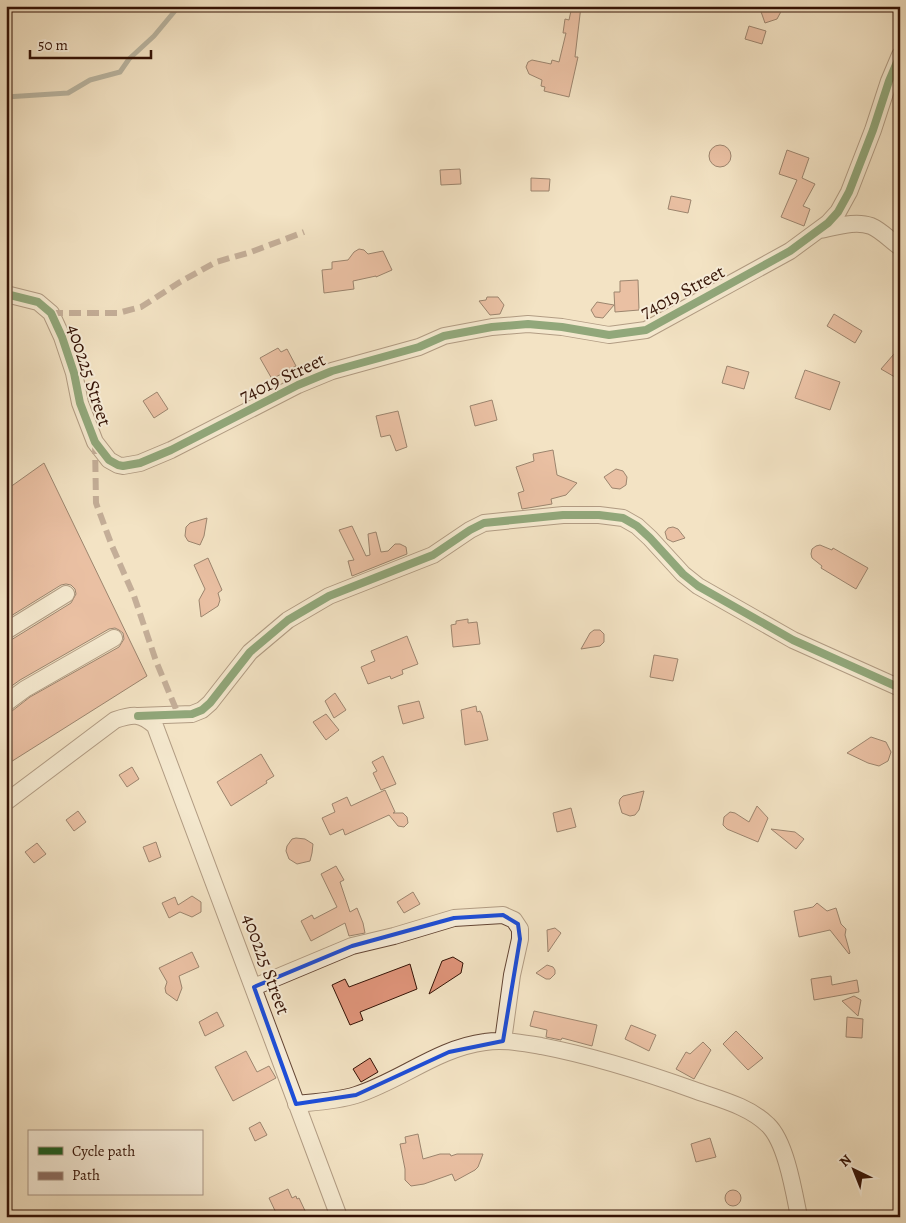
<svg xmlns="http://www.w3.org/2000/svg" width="906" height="1223" font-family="Alegreya,serif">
<rect width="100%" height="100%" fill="#f3e3c4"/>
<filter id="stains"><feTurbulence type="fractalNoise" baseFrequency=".004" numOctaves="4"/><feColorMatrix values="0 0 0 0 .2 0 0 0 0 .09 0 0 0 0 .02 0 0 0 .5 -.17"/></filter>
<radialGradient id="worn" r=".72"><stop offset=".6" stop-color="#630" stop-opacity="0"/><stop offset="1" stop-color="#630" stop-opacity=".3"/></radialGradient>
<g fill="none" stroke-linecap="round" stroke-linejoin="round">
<path stroke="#727971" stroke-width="5" d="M6 97 68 93 90 80 120 72 129 59 154 36 179 6"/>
</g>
<path fill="#df947a" stroke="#341205" d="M572 6H581L575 57H578L569 97 544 91 545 87 541 86 542 80 529 74 526 67 528 62 532 60 551 64 552 60 559 62 566 33H563L565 19 569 20Z
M759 6H784L777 19 765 23Z
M749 26 766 31 762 44 745 39Z
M709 156a11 11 0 1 1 22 0a11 11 0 1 1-22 0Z
M787 150 809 158 802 178 815 184 803 206 810 209 804 226 781 217 797 180 779 174Z
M460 169 461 184 441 185 440 170Z
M531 178 550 179 549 191H531Z
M671 196 691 200 688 213 668 209Z
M359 249 364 250 368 254 383 251 392 270 376 277V276L353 281 354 289 324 293 322 270 332 269V262L348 260 354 252Z
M638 280 639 310 615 312 614 292H620V281Z
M487 297H498L504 305 500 314 490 315 479 301 486 300Z
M597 302 614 305 603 318 595 317 591 310Z
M834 314 862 331 855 343 827 326Z
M900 347V380L881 369Z
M278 348 281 352 287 349 296 366 272 379 260 358Z
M727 366 749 372 744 389 722 383Z
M805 370 840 382 830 410 795 398Z
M157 392 168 409 154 418 143 401Z
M492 400 497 420 475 426 470 406Z
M398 411 407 447 396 451 390 435 381 437 376 416Z
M553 450 557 475 577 483 566 495 551 499 552 504 522 509 518 493 524 491 516 467 534 461 533 454Z
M44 463 147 676 6 765V713L12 711 30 697 119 647 124 639 123 633 119 630 115 628 109 629 20 680 6 690V641L11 640 71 603 76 594 75 589 71 585 66 584 61 585 6 619V490Z
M616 469 623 471 627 477 626 485 620 489 612 488 604 477Z
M207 518 204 536 200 545 188 541 185 536 186 527 190 523Z
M352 526 366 556 370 555 368 534 376 532 381 552 388 551 395 544H400L406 547 407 554 352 576 348 561 354 560 339 530Z
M673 527 678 529 685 538 673 542 667 539 665 532 668 528Z
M820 545 832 550 833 548 868 568 856 589 821 568 822 566 812 558 811 554 812 549 816 546Z
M208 558 222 590 218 593 220 600 218 606 201 617 199 600 205 589 194 565Z
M468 619V623L477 622 480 644 453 647 451 625 456 624V621Z
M594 630H600L604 634V642L600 646 581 649 590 633Z
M407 636 418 664 402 670 403 674 391 679 390 676 368 684 361 667 375 661 371 651Z
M654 655 678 659 673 681 650 677Z
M335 693 346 710 334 718 325 701Z
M419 701 424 718 403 724 398 706Z
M476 706 477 712 480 711 482 715 488 740 465 745 461 710Z
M326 714 339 730 326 740 313 722Z
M871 737 886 742 891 752 888 761 879 766 868 763 847 753Z
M261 754 274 776 266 781 267 783 231 806 217 782Z
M383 756 396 784 381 790 373 773 377 771 372 762Z
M132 767 139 779 127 787 119 775Z
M385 790 395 812 393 813H403L407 817 408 823 404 827 398 826 389 815 345 835 343 829 330 835 322 818 335 812 332 804 347 797 351 806Z
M644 791 639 810 635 815 630 816 622 813 619 803 620 799 623 796Z
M757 806 768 818 758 842 727 829 723 825 724 817 730 812 735 813 749 822Z
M571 808 576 827 557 832 553 813Z
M78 811 86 822 74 831 66 820Z
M771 829 795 832 804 839 796 849Z
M296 838 305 839 313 844 312 853 310 861 297 864 289 859 286 851 287 846 292 839Z
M156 842 161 857 149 862 143 847Z
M37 843 46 854 34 863 25 852Z
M336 866 344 880 340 882 350 912 357 908 363 923 365 933 349 936 345 923 311 941 301 921 312 915 314 919 337 907 321 874Z
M413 892 420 904 404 913 397 902Z
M192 896 201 902V912L192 917 180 912 169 918 162 903 175 897 178 905Z
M817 903 827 911 836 908 841 924 846 929 845 935 850 953 849 954 830 930 799 937 794 911 813 907Z
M555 928 561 933 548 952 547 930Z
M192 952 199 967 179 976 182 988 177 1001 166 993 165 988 167 982 159 968Z
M453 957 463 963 461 973 429 994 442 961Z
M410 964 417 989 360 1012 363 1020 350 1025 332 985 345 979 349 987Z
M547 965 553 967 555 970V974L550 979H546L536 973Z
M831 976 832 985 857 980 859 992 814 1000 811 979Z
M854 996 861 1000 858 1016 842 1001Z
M534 1011 597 1025 592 1046 562 1038 561 1040 546 1037 547 1030 530 1026Z
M217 1012 224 1026 205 1036 199 1022Z
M847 1017 863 1019 862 1038 846 1037Z
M631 1025 656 1035 649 1051 625 1039Z
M736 1031 763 1058 748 1070 723 1044Z
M703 1042 711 1050 694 1079 676 1069 686 1052 690 1054Z
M246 1051 257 1072 269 1066 276 1078 233 1101 215 1067Z
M370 1058 378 1072 361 1082 353 1069Z
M260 1122 267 1135 255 1141 249 1128Z
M418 1134 423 1159 440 1154H450L451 1156 457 1154H483L478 1167 475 1170 455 1181 452 1174 424 1184 411 1186 405 1180V1169L400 1144 406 1143 405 1137Z
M710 1138 716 1157 696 1162 691 1144Z
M288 1189 292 1198 296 1196 297 1199 299 1198 308 1217H278L269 1198Z
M725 1198a8 8 0 1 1 16 0a8 8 0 1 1-16 0Z"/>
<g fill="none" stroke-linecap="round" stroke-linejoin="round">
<defs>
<path id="minor" d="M820 230C836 227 855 220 871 226 881 230 891 241 900 247
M6 294 38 302 51 313 62 337 74 373 80 403 95 442 109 460 118 465 123 466 140 463 171 450 298 385 332 371 419 347 444 336 492 327 528 324 562 327 609 335 646 330 790 251 828 223 838 212 849 192 873 130 889 81 900 55
M6 631 66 594
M6 703 25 689 114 638
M138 716 192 714 202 710 210 703 250 652 288 620 329 596 433 555 470 530 484 523 563 515H599L623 518 637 526 650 538 683 574 698 586 793 640 900 688
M6 802 115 720C133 714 140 713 155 726L339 1217
M254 987 352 946 394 936 454 918 503 915 514 920 520 929V939L512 975 503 1041
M296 1104C316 1102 337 1101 356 1095 400 1081 438 1048 485 1042 504 1039 522 1043 541 1046 593 1056 644 1072 694 1090 719 1099 749 1106 768 1125 786 1142 794 1192 799 1217"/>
</defs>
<use href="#minor" stroke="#644635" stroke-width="18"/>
<use href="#minor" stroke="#f7edd9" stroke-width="16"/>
<path stroke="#8d6e63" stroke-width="6" stroke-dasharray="12 6" stroke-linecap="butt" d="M51 313H118L141 307 180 282 216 262 251 252 304 232
M95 442 96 503 112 546 134 596 156 661 178 714"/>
<defs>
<path id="cycleway" d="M6 294 38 302 51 313 62 337 74 373 80 403 95 442 109 460 118 465 123 466 140 463 171 450 298 385 332 371 419 347 444 336 492 327 528 324 562 327 609 335 646 330 790 251 828 223 838 212 849 192 873 130 889 81 900 55
M138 716 192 714 202 710 210 703 250 652 288 620 329 596 433 555 470 530 484 523 563 515H599L623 518 637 526 650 538 683 574 698 586 793 640 900 688"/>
</defs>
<use href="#cycleway" stroke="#f7edd9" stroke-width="11"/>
<use href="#cycleway" stroke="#1b5e20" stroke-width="8"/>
</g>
<path d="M0 0H906V1223H0ZM503 915 518 924 520 939 503 1041 449 1052 356 1095 296 1104 254 987 352 946 454 918Z" fill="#f3e3c4" fill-opacity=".55" fill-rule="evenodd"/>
<path fill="none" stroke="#1d4ed8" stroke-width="4" stroke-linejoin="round" d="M503 915 518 924 520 939 503 1041 449 1052 356 1095 296 1104 254 987 352 946 454 918Z"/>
<g text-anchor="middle" stroke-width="4" stroke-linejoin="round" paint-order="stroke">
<g font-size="19" fill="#341205" stroke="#f7edd9">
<text transform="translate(682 291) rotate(-28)" y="7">74019 Street</text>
<text transform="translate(90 375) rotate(72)" y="7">400225 Street</text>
<text transform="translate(282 377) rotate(-25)" y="7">74019 Street</text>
<text transform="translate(267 964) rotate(70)" y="7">400225 Street</text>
</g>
</g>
<rect width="906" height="1223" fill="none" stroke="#f3e3c4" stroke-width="25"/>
<rect x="8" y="8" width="891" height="1208" fill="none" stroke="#341205" stroke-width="2.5"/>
<rect x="12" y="12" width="881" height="1198" fill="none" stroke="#341205"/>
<rect x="28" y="1130" width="175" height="65" fill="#f7edd9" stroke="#a99584"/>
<rect x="38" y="1147" width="25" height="8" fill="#1b5e20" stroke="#a99584"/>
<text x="72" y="1156" font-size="15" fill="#341205">Cycle path</text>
<rect x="38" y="1172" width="25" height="8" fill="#8d6e63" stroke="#a99584"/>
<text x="72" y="1180" font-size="15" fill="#341205">Path</text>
<g transform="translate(854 1170) rotate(317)" stroke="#f7edd9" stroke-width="4" paint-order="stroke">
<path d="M0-4L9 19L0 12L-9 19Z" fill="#341205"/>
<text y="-8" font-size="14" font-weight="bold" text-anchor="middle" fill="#341205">N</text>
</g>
<path d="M30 50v8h121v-8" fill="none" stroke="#341205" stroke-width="2.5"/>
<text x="38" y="50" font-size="15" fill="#341205" stroke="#f7edd9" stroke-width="4" paint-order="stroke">50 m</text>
<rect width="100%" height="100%" filter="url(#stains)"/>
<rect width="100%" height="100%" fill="url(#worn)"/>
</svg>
